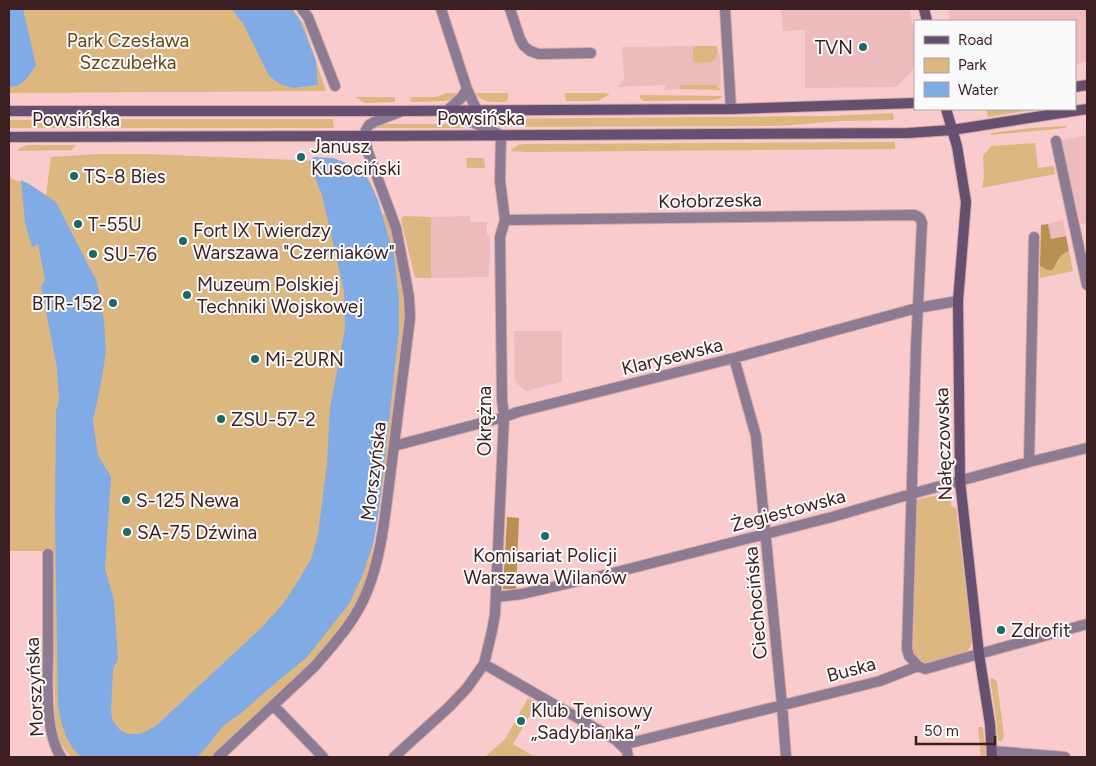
<svg xmlns="http://www.w3.org/2000/svg" width="1096" height="766" font-family="Figtree,sans-serif">
<rect width="100%" height="100%" fill="#facbcc"/>
<path fill="#edbbbc" d="M781 9H910L915 44V49L913 50 915 63 912 71 897 86 895 87 805 88V30L783 31Z
M948 9H1086L1087 62 1075 64V21H950Z
M693 46V63L716 57 718 54H720L721 88 716 85H680V89L665 90V85L617 87 624 80 622 47Z
M1087 135V223L1081 224 1061 140Z
M470 216V222H487V235H490L489 277 431 278V217Z
M1063 220 1066 236 1051 239 1048 224Z
M514 331H562V382L526 391 515 382Z"/>
<path fill="#ddb780" d="M9 9H293L304 25 326 91 9 93Z
M693 46H717L718 54 712 62 693 63Z
M680 85H716L721 90 680 89Z
M447 93H457L454 97 447 101 412 102 410 101 411 97H436Z
M475 93H508V99L506 102C494 102 483 104 475 93Z
M565 93H604L610 94 598 101H566Z
M639 95 722 96 721 98 715 100 645 101 641 99Z
M355 97H395V101L393 102 365 103Z
M986 109H1039L988 117Z
M893 113 894 120 840 121 780 126 493 127 478 119 830 116Z
M126 119H333L334 128H9V120Z
M380 124H461L463 125 462 128H377V126Z
M1066 126V128L991 135V133L1030 128Z
M895 142V149L525 152 510 151 518 145 524 144Z
M1035 143 1038 168 1054 166 1055 174 982 188 984 178 983 156 991 146Z
M28 145H76L72 150 17 151 20 148Z
M98 154H147L344 162C350 165 357 167 362 171 372 178 378 203 382 214L387 213 396 246 405 303V320L395 405 369 574 361 593 350 612 333 638 313 662 211 757H71C63 748 58 740 55 728L53 551H9V174L12 179 29 184 46 195 51 157Z
M466 158H483L484 159 485 168H467Z
M405 216 431 217V278H415L401 220 402 217Z
M1069 251 1073 271 1040 278V266L1047 270C1049 268 1052 268 1055 266 1062 260 1057 255 1069 251Z
M944 494H949L951 496V505L953 507 956 508 972 640C971 646 970 649 965 653 955 656 931 666 921 661 917 659 915 656 913 653L915 504 919 499Z
M990 678H993L997 682 1004 736 1002 741H1000L998 740 995 711Z
M528 698 537 703 513 744 535 757H485L505 739Z
M978 727H983L986 757H981Z"/>
<path fill="#ba9052" d="M1048 224 1051 239 1066 236 1069 251C1058 255 1059 262 1052 270H1047L1040 266 1041 225Z
M507 517 519 518 516 589H503Z"/>
<path fill="#81abe4" d="M9 9H23L36 65C29 76 23 87 9 87Z
M232 9H292L300 20 316 61 318 85 293 88 280 84 269 76 244 25Z
M314 157 333 158 344 162 365 174 378 200 394 256 399 297V331L379 509 374 540 363 574 349 604 307 657 271 687 240 714 222 727 206 748 197 757H82C66 746 61 723 58 705L55 517 56 411 59 400 57 368 41 286 45 279 38 244 32 247 25 223 21 180 29 184 56 202 97 282 104 321 106 352 101 383 93 421 98 455 111 477 105 569 114 600 118 659 113 669 111 712 113 721 120 730 128 734H139L149 730 158 724 261 628 283 604 300 578 311 559 318 535 327 464 330 408 345 329 344 291 322 195 310 165 309 162Z"/>
<g fill="none" stroke-linecap="round" stroke-linejoin="round">
<defs>
<path id="street" d="M302 9 308 17 335 86
M441 9 467 89 477 111
M510 9 520 39 524 46 530 51 539 54 591 53
M725 9 731 109
M1056 141 1087 285
M505 220 915 215 920 218 922 223 916 347 907 649 909 656 918 666
M734 358 756 436 782 705 786 757
M394 446 504 417 518 412 734 358 917 308 958 301
M1029 462 1034 237
M48 554C48 586 48 619 48 651 48 682 44 731 61 757
M496 597 522 594 609 574 832 517 911 494 1029 462 1087 448
M484 664 616 740 627 751 628 757
M273 705 323 757
M622 745 880 681 918 666 925 669 1087 624
M992 751 1065 757
M218 757 314 667C335 643 357 619 368 589 382 553 385 514 390 477 397 424 403 371 410 318L409 297 406 280 396 228 368 152 364 136 366 130 369 125 376 121 400 112
M394 757 449 707 467 688 484 664 492 631 495 614 504 417 502 400 500 237 505 220 500 181 501 135 447 111 462 97 467 89"/>
<path id="secondary" d="M924 9 927 21
M1075 87 1087 85
M946 109 957 146 966 202 958 301 960 481 979 654 990 724 992 757
M9 111H401L731 109 915 103
M9 137 364 136 908 133 952 130 1087 109"/>
</defs>
<use href="#street" stroke="#d4a9aa" stroke-width="12"/>
<use href="#secondary" stroke="#d4a9aa" stroke-width="12"/>
<use href="#street" stroke="#8c7b93" stroke-width="10"/>
<use href="#secondary" stroke="#674f71" stroke-width="10"/>
</g>
<g fill="#1c696a" stroke="#fafafa" stroke-width="2">
<circle cx="863" cy="47" r="5"/>
<circle cx="301" cy="157" r="5"/>
<circle cx="74" cy="176" r="5"/>
<circle cx="78" cy="224" r="5"/>
<circle cx="183" cy="241" r="5"/>
<circle cx="93" cy="254" r="5"/>
<circle cx="187" cy="295" r="5"/>
<circle cx="113" cy="303" r="5"/>
<circle cx="255" cy="359" r="5"/>
<circle cx="221" cy="419" r="5"/>
<circle cx="126" cy="500" r="5"/>
<circle cx="127" cy="532" r="5"/>
<circle cx="545" cy="536" r="5"/>
<circle cx="1001" cy="630" r="5"/>
<circle cx="521" cy="721" r="5"/>
</g>
<g text-anchor="middle" stroke-width="4" stroke-linejoin="round" paint-order="stroke">
<g font-size="19" fill="#664919" stroke="#fafafa">
<text x="128" y="47">Park Czesława<tspan x="128" dy="22">Szczubełka</tspan></text>
</g>
<g font-size="19" fill="#3b1f21" stroke="#fafafa" text-anchor="start">
<text x="853" y="54" text-anchor="end">TVN</text>
<text x="311" y="153">Janusz<tspan x="311" dy="22">Kusociński</tspan></text>
<text x="84" y="183">TS-8 Bies</text>
<text x="88" y="231">T-55U</text>
<text x="193" y="237">Fort IX Twierdzy<tspan x="193" dy="22">Warszawa "Czerniaków"</tspan></text>
<text x="103" y="261">SU-76</text>
<text x="197" y="291">Muzeum Polskiej<tspan x="197" dy="22">Techniki Wojskowej</tspan></text>
<text x="103" y="310" text-anchor="end">BTR-152</text>
<text x="265" y="366">Mi-2URN</text>
<text x="231" y="426">ZSU-57-2</text>
<text x="136" y="507">S-125 Newa</text>
<text x="137" y="539">SA-75 Dźwina</text>
<text x="545" y="562" text-anchor="middle">Komisariat Policji<tspan x="545" dy="22">Warszawa Wilanów</tspan></text>
<text x="1011" y="637">Zdrofit</text>
<text x="531" y="717">Klub Tenisowy<tspan x="531" dy="22">„Sadybianka”</tspan></text>
</g>
<g font-size="19" fill="#3b1f21" stroke="#fafafa">
<text x="481" y="125">Powsińska</text>
<text x="76" y="126">Powsińska</text>
<text transform="translate(710 200) rotate(-1)" y="7">Kołobrzeska</text>
<text transform="translate(672 356) rotate(-14)" y="7">Klarysewska</text>
<text transform="translate(484 421) rotate(-90)" y="7">Okrężna</text>
<text transform="translate(943 444) rotate(-92)" y="7">Nałęczowska</text>
<text transform="translate(373 471) rotate(-83)" y="7">Morszyńska</text>
<text transform="translate(788 510) rotate(-15)" y="7">Żegiestowska</text>
<text transform="translate(755 603) rotate(-95)" y="7">Ciechocińska</text>
<text transform="translate(851 669) rotate(-15)" y="7">Buska</text>
<text transform="translate(34 687) rotate(-93)" y="7">Morszyńska</text>
</g>
</g>
<rect width="1096" height="766" fill="none" stroke="#3b1f21" stroke-width="20"/>
<rect x="914" y="20" width="162" height="90" fill="#fafafa" stroke="#aea2a3"/>
<rect x="924" y="36" width="25" height="8" fill="#674f71" stroke="#aea2a3"/>
<text x="958" y="45" font-size="15" fill="#3b1f21">Road</text>
<rect x="924" y="58" width="25" height="15" fill="#ddb780" stroke="#aea2a3"/>
<text x="958" y="70" font-size="15" fill="#3b1f21">Park</text>
<rect x="924" y="82" width="25" height="15" fill="#81abe4" stroke="#aea2a3"/>
<text x="958" y="95" font-size="15" fill="#3b1f21">Water</text>
<path d="M916 736v8h79v-8" fill="none" stroke="#3b1f21" stroke-width="2.5"/>
<text x="924" y="736" font-size="15" fill="#3b1f21" stroke="#fafafa" stroke-width="4" paint-order="stroke">50 m</text>
</svg>
